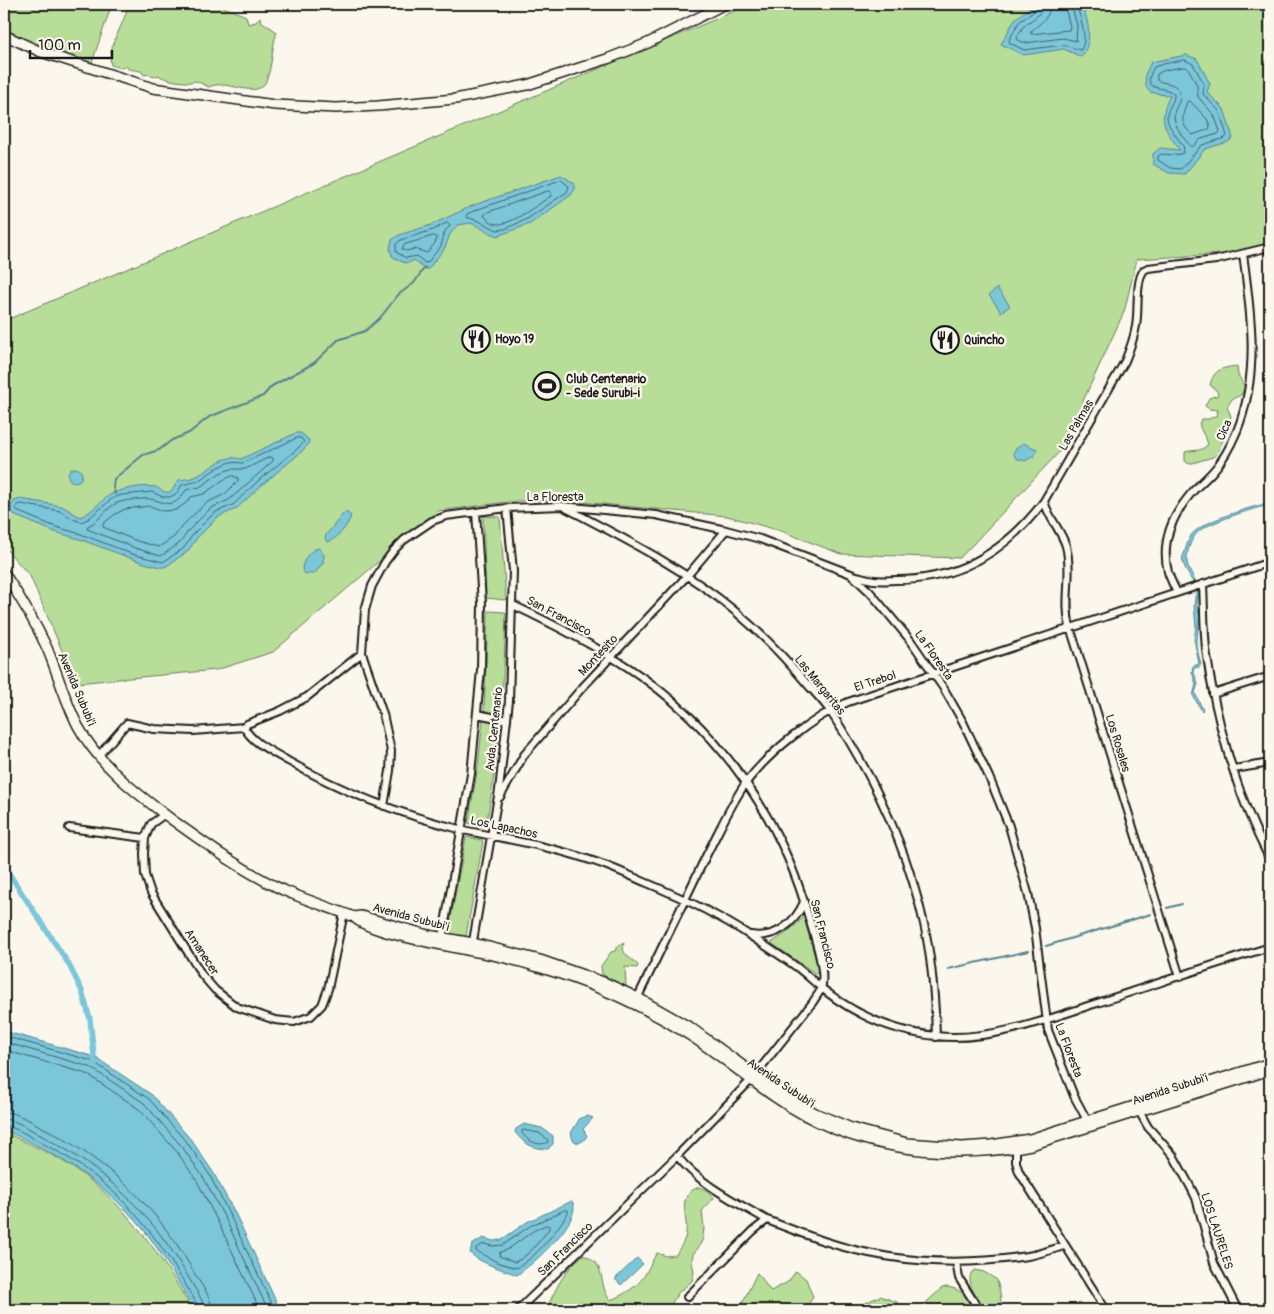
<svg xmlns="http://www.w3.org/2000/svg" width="1274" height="1314" font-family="Pangolin,sans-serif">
<rect width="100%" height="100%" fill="#fbf7ec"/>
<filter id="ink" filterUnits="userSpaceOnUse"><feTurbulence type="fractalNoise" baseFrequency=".02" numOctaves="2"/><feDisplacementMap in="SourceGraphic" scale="10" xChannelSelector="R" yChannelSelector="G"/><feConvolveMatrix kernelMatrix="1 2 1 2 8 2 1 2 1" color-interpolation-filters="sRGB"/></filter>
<g filter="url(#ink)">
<path fill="#b7dd99" stroke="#6a7c5a" d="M4 4H112L91 65 44 51 4 32Z
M128 4H216L246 16 248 24 256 22 260 17 261 21 277 32C271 49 273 65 266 81 258 101 226 78 209 87L196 81C188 84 163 80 159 75L153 77 149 74 144 75 141 71 128 69 126 66 121 68 111 65C106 47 126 23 128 4Z
M751 4H1268L1270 11V242L1240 253 1137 259 1124 312 1060 451 960 558 841 554 781 531 727 516 560 500 516 501 438 511 273 652 216 670 76 683 30 576 4 547V321Z
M1237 366 1238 375 1245 387 1241 395 1232 399 1227 407 1231 416C1228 422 1228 429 1226 435 1223 441 1220 444 1219 451L1213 457 1189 464 1185 461V452C1194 449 1201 453 1208 444 1205 434 1196 427 1201 419H1209L1217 415 1218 410 1209 409 1205 406 1209 398 1218 395 1217 391 1210 385C1214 369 1222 368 1237 366Z
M483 516 500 517 506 599 505 600 486 598Z
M488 611 505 612 506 613C504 684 499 756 486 826L484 827 468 823 478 766 484 711Z
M466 837 482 840 483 842 466 936 464 937 448 933Z
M804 917 819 971 816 974 771 943 789 931Z
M624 943C620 955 632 958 638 965L637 968 625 967 626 986 621 987 608 983V978L602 974 601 966 611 952 615 951 617 947Z
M4 1132C25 1142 49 1152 69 1165 123 1200 162 1255 192 1310H4Z
M699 1187 708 1191 714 1198 702 1211 704 1228 703 1238 699 1247 693 1254 692 1262 694 1272 692 1281 678 1293 669 1308 673 1310H523L527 1307 547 1308C556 1288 565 1269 583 1255 608 1264 597 1283 610 1300 624 1295 641 1285 647 1271 651 1264 653 1259 657 1253L666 1256 676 1255C678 1250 683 1244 685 1238 691 1219 673 1196 699 1187Z
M975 1270 984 1272 997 1280C999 1290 1004 1301 998 1310 982 1311 966 1287 971 1273Z
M796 1271 806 1279 813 1297 806 1308 822 1310H739L757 1273C765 1280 765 1286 771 1291L788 1282Z
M947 1287C958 1288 971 1297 973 1307L967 1310H918L942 1288Z
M880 1296 897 1302 900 1310H824L863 1304Z"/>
<path fill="#7bc6da" stroke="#55828e" d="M1033 4H1082C1088 21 1094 41 1081 57L1064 49 1023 55 1001 44 1015 19 1029 8Z
M1186 55 1197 59 1210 84 1207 92 1224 109 1233 138 1228 142 1205 149 1185 174 1169 173 1153 164V154L1160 148 1180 150C1165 130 1157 120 1170 96L1150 92 1146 87 1145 75 1151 62Z
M561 175 574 183 575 189 571 195 530 224 497 236 471 223 458 225 450 234 445 248 428 269H424L414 260C406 266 400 261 392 256L390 249 392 240 399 235 431 225 474 205Z
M997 288 1010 306 1001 312 989 295Z
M296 433H301L309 440 308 445 299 454 263 484 236 509 218 517 197 538 187 552 165 567H160L144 563 79 539 55 532 16 516 11 511V506L14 501 21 499 62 506 80 517C95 512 103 495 119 491 130 488 145 485 155 487 160 488 164 494 170 492 174 490 176 483 179 480 184 479 190 479 195 477 211 470 222 453 241 459Z
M1023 443 1037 449 1035 455 1025 461 1016 458 1013 453 1017 447Z
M68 475a7 7 0 1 1 14 0a7 7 0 1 1-14 0Z
M1270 502V505C1257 507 1207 523 1198 532 1191 539 1187 550 1187 560 1187 568 1193 574 1195 582H1193C1189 576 1185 569 1183 562 1181 558 1184 555 1185 551 1186 547 1188 541 1190 537 1200 520 1251 508 1270 502Z
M346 512 351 516C349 524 336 541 327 542L325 539 326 535 343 514Z
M319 548 324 555 323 563 314 574H305L302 570C302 561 310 549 319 548Z
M1196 590H1198L1199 591 1197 606 1200 616 1197 638 1198 653 1201 664 1199 667 1195 668 1193 670 1198 684 1195 693 1203 710 1202 711 1193 696 1196 684 1192 672 1193 666 1199 664 1194 639 1196 627 1194 605Z
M4 1031 95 1057 152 1095 192 1141 213 1172 237 1217 280 1310H194C179 1283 163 1254 143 1229 106 1184 57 1153 4 1130Z
M588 1116 593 1118 583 1129 587 1136 583 1141 578 1143 573 1140 571 1133 580 1118Z
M524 1124 542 1128 553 1136V1144L548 1149C534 1149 523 1144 515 1132L516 1129Z
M572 1201C585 1219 531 1266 517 1275 502 1269 481 1264 470 1253L472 1245 483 1238 493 1241 501 1240 527 1222Z
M637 1258 643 1264 621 1285 615 1279Z"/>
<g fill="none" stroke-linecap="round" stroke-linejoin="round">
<path stroke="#426068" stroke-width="1" d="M1037 4 1033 12 1019 22 1009 40 1010 43 1024 50 1063 45 1081 50C1089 35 1079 19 1077 4
M1043 4C1042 17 1032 18 1024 26 1021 29 1019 34 1017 37L1018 40 1025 43 1063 38 1076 41 1077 25 1071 4
M1051 4C1050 17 1041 23 1031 31V34L1069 30 1070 26 1064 4
M1185 60 1193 64 1204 84 1203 94 1219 111 1227 136 1225 138 1202 145 1181 169 1170 168 1158 160V156L1161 154 1177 155 1183 153 1184 148C1179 138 1168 129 1167 117 1167 108 1175 102 1174 94 1164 84 1139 94 1154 67L1163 64Z
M1184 67 1188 68 1197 85 1198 97 1214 115 1220 131 1218 134 1201 139 1192 147C1185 141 1174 126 1174 116 1174 106 1185 99 1178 89 1173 82 1163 84 1157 80V74L1165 70Z
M1190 101 1207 119 1210 126 1209 129 1193 135C1179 124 1182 116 1187 102Z
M561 180 569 186 567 192 527 219 505 229 497 230 479 221 466 217 467 214 476 210Z
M548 191 551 192V196C540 203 511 225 498 224 493 224 487 219 484 216L486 213Z
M447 223 450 226 445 231 441 246 428 262 425 263 417 256 406 258 396 252V244L401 240 433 230Z
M434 236 437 238 435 243 427 253 415 249 406 251 402 249 404 245Z
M297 438H301L304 442 296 450 259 480 233 505 216 512 210 517 193 534 184 548 163 562 132 554 81 534 56 527 19 512 16 509 17 505 21 504 60 511 73 519 81 522 88 519 113 498 122 495 152 492 163 497H170L177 493 182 485 198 481 217 468 230 462 243 463Z
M270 457 273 458V461L229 500 211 508 189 530 180 543 161 556 135 548 87 529 88 526C99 521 105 510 115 504 123 500 134 500 142 499 162 496 170 516 186 490L200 487 220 473 231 469H245Z
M233 476 238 478V481L225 494 206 503 183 525 174 537 159 547 137 541 103 527V524L114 515 125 509 150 506 163 511 176 510 186 503 191 497 204 494 223 480Z
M4 1036 92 1061 149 1099 188 1144 209 1174 232 1220 275 1310
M4 1042 90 1067 144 1103 183 1148 203 1177 227 1222 268 1310
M4 1050 87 1074 139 1109 177 1152 197 1181 220 1226 260 1310
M4 1112C18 1112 33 1123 46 1129 112 1164 160 1210 196 1276 202 1286 212 1298 212 1310
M4 1119C17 1120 31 1130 42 1136 107 1170 154 1216 190 1280 195 1289 204 1300 204 1310
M4 1126C17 1127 30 1137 42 1143 118 1182 157 1233 198 1306V1310
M523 1130 539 1133 547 1139 548 1142C539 1147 527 1141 522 1133Z
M565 1210H568V1213C554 1234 538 1255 517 1268L499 1263 476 1251V1248L484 1244 492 1246 503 1245 530 1226Z
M546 1225 549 1226V1229C539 1241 529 1256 515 1262L499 1256 500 1252 507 1250 533 1231Z"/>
<path stroke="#55828e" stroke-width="2" d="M115 494 113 487 114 479 143 455 159 450 172 440 189 433 209 417 263 396 272 386 314 363 338 340 365 331 380 318 398 295 414 283 425 267
M1167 908 1182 904
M1046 946 1151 914
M948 969 1028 951"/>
<path stroke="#7bc6da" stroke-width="5.5" d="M4 866 68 963 82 991 90 1019 95 1065"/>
<defs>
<path id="street" d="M1044 501C1048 517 1061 530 1066 546 1073 573 1063 601 1070 627L1180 977
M566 508C625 539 685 569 736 612 762 634 786 659 808 685 815 693 824 702 830 711 873 775 907 848 924 924 932 961 935 999 936 1037
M852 575C859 576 867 579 874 580 882 581 890 580 897 580 960 580 1008 549 1044 501L1125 361C1130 349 1134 338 1136 326 1139 311 1135 281 1144 270L1148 268 1216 260 1270 247
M1203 584C1204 606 1204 628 1206 649 1215 720 1237 796 1270 860
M1177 593C1174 586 1170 579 1168 572 1160 540 1174 512 1195 489 1201 483 1208 477 1214 470 1224 459 1231 445 1237 431 1260 374 1251 313 1243 254
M513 605C553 624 592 644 629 668 717 726 780 815 808 915 813 933 827 972 821 989 819 994 815 998 813 1002L751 1080 677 1156 518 1310
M362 653 307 697 280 711 247 724 244 727C252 743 273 752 288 761 341 791 399 814 459 829 503 839 547 845 590 860 610 866 628 875 647 883 683 898 719 915 752 937 767 947 783 957 798 968 807 975 815 983 824 990 856 1015 895 1032 936 1036 988 1042 1046 1020 1094 1004 1153 985 1211 965 1270 947
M1213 694 1270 676
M477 714 507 720
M101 759 100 754 127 723 154 729 193 731 244 727
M1234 769 1270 763
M500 797 524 755 581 689 687 576 726 530
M384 806 390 771 391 751 383 714 362 653 365 610 372 586 385 562 394 550 404 540 432 521 446 516 507 508 562 506 656 515 726 530 760 539 851 574 870 592 911 641 944 689 963 722 989 777 1009 826 1028 893 1035 928 1048 1030 1074 1096 1089 1124
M165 814 151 824 145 838 144 854 145 875 151 893 202 975 215 990 237 1007 275 1020 294 1022 311 1016 322 1005 328 989 344 913
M69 828 145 838
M751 935C776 939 795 923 804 902
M442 940 471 774 481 670 482 603 476 512
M472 947 499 790 509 701 513 571 507 508
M636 1001C660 952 683 903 707 854 719 831 730 806 745 784 768 753 813 717 848 702L1270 562
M1139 1111 1148 1127 1173 1155 1190 1186 1196 1198 1214 1263 1238 1310
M1016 1145V1162L1019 1172 1106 1310
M677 1156C699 1184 736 1202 767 1220
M956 1262 959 1278 979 1310
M687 1297 753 1231 767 1220C786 1227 805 1235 824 1241 887 1262 955 1266 1020 1257 1035 1256 1050 1250 1064 1246"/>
<path id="secondary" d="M4 35 41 52 153 88 275 105 336 108 378 106 455 99 527 85 607 59 648 43 725 4
M4 573C20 597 35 622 47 648 58 674 65 701 78 726 99 765 136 793 171 819 207 845 243 871 283 890 306 900 331 908 354 917L361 916 428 935 473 943 540 960 606 983 638 998 691 1028 779 1092 815 1113 851 1128 907 1143 962 1147 991 1145 1030 1139 1270 1063
M354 917C367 933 449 946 472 951 495 955 517 960 538 967 590 982 640 1004 686 1033 717 1052 744 1076 775 1097 850 1149 942 1162 1031 1145L1270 1070"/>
</defs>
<use href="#street" stroke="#1c1c1c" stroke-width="10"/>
<use href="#secondary" stroke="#1c1c1c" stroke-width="12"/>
<use href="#street" stroke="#fbf7ec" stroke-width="6"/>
<use href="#secondary" stroke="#fbf7ec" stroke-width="9"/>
</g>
</g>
<defs>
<symbol id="restaurant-ring" viewBox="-11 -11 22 22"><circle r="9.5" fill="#fbf7ec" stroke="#1c1c1c" stroke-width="1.5"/><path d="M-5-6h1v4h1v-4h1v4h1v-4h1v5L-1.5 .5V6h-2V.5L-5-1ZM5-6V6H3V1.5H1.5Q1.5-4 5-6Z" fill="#1c1c1c"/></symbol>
<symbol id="stadium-ring" viewBox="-11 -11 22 22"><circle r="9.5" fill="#fbf7ec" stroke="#1c1c1c" stroke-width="1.5"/><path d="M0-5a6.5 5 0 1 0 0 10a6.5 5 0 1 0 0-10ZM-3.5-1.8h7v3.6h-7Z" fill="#1c1c1c"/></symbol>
</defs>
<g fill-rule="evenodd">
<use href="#restaurant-ring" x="460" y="323" width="32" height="32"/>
<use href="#restaurant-ring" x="929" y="324" width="32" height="32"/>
<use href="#stadium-ring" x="531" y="370" width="32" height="32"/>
</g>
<g text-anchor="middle" stroke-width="4.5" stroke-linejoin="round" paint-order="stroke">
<g font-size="12" font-weight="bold" fill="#1c1c1c" stroke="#fbf7ec" text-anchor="start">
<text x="495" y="343">Hoyo 19</text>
<text x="964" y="344">Quincho</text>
<text x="566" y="383">Club Centenario<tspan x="566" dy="14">- Sede Surubi-i</tspan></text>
</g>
<g font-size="12" fill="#1c1c1c" stroke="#fbf7ec">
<text transform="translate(1076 425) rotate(-60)" y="4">Las Palmas</text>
<text transform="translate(1224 430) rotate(-67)" y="4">Cica</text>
<text x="555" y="501">La Floresta</text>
<text transform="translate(559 616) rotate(28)" y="4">San Francisco</text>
<text transform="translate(598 655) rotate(-47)" y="4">Montesito</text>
<text transform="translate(934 655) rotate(55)" y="4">La Floresta</text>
<text transform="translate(875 681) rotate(-18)" y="4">El Trebol</text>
<text transform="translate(820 685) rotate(51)" y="4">Las Margaritas</text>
<text transform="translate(77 689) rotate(67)" y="4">Avenida Sububi'i</text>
<text transform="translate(494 729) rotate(-84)" y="4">Avda. Centenario</text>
<text transform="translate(1118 743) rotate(73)" y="4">Los Rosales</text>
<text transform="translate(504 827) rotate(12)" y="4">Los Lapachos</text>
<text transform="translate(411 917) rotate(15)" y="4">Avenida Sububi'i</text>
<text transform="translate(823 934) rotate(76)" y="4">San Francisco</text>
<text transform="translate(202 952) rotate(57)" y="4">Amanecer</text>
<text transform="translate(1069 1050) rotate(69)" y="4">La Floresta</text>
<text transform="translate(781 1083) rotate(34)" y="4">Avenida Sububi'i</text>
<text transform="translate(1170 1089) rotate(-18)" y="4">Avenida Sububi'i</text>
<text transform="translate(1217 1231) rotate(72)" y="4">LOS LAURELES</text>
<text transform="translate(565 1249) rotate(-44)" y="4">San Francisco</text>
</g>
</g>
<rect width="1274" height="1314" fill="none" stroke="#fbf7ec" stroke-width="20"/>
<rect x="10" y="10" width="1254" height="1294" fill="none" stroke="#1c1c1c" stroke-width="2" filter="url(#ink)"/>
<path d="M30 50v8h82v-8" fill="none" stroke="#1c1c1c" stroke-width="2.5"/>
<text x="38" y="50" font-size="15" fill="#1c1c1c" stroke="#fbf7ec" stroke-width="4" paint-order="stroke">100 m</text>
</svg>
